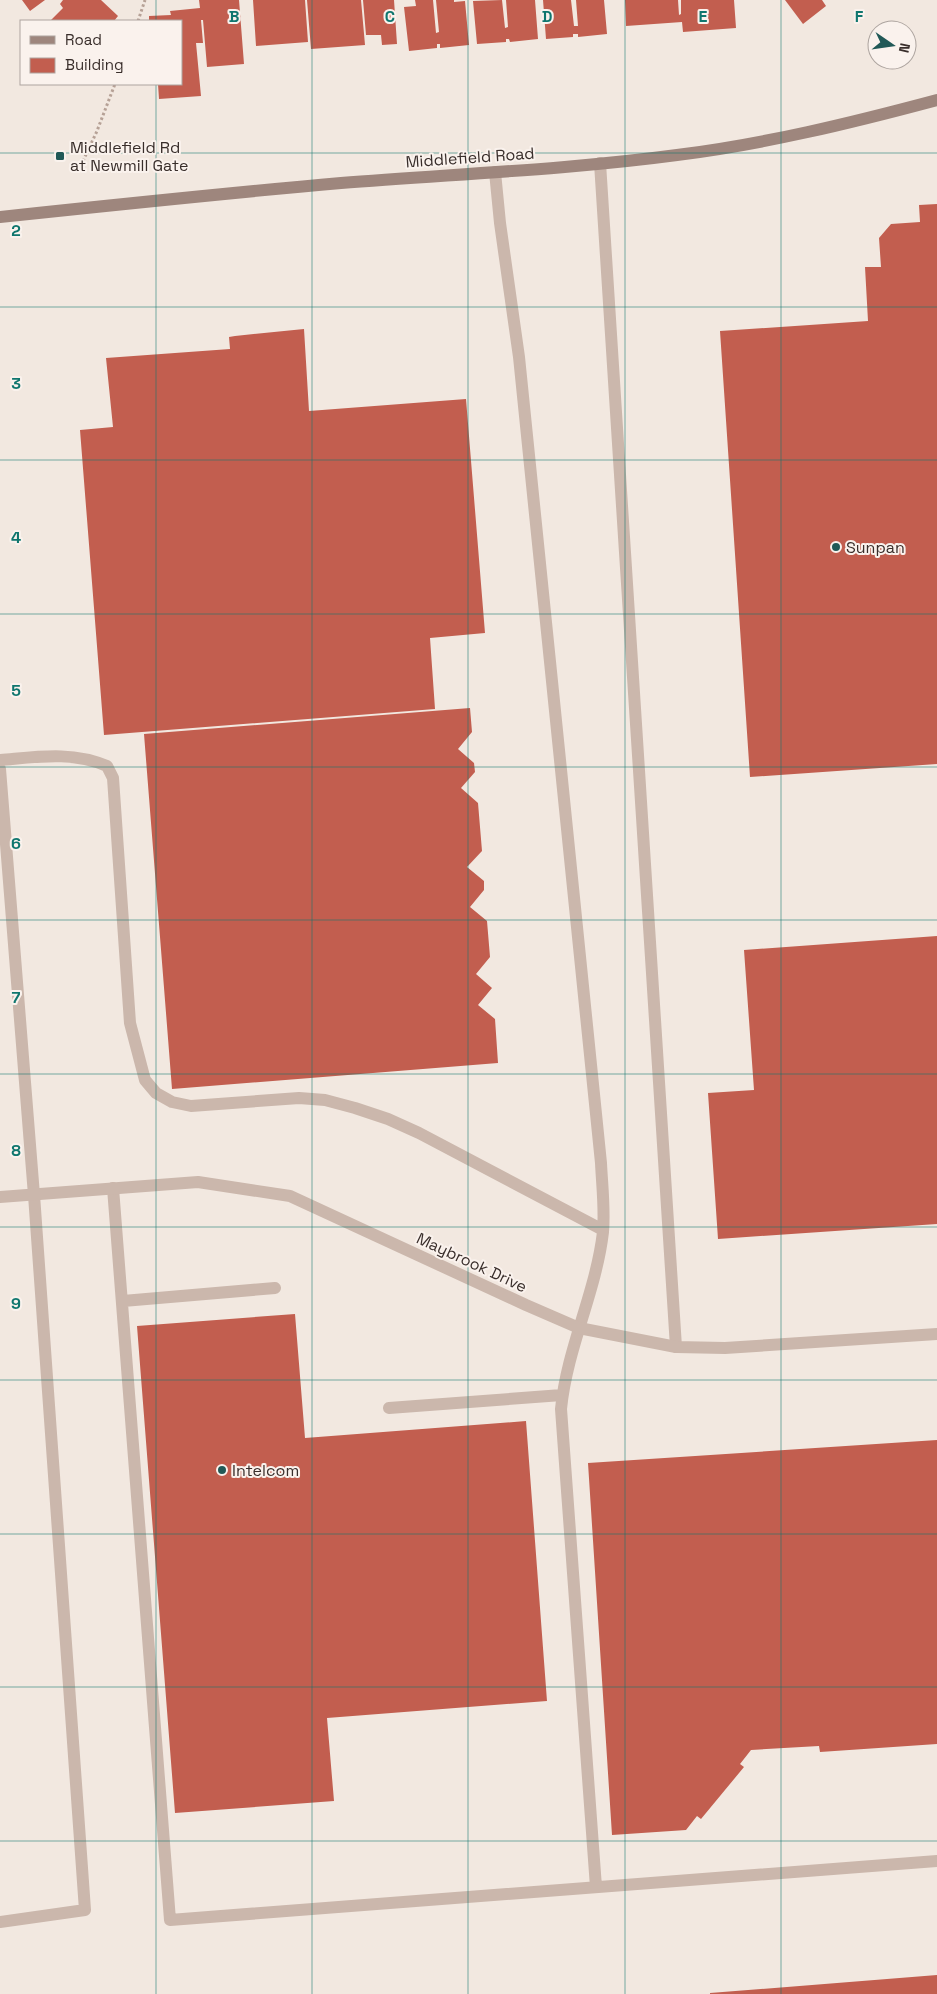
<svg xmlns="http://www.w3.org/2000/svg" width="937" height="1994" font-family="'Space Grotesk',sans-serif">
<rect width="100%" height="100%" fill="#f2e8e0"/>
<path fill="#c25e4f" d="M22 0H45L30 11Z
M63 0H101L118 16 114 21H50L63 8 60 4Z
M199 0H239L244 64 207 67 203 20H201L203 43H196L201 96 159 99 158 84H181V21H149V16L171 15 170 11 200 8Z
M253 0H305L308 42 256 46Z
M307 0H361L365 45 311 49Z
M363 0H394L397 44 382 45 381 35H366Z
M415 0H433L436 33 439 32 436 0H454V2L465 1 469 45 440 48V44H437V48L409 51 404 7 416 6Z
M502 0 505 28 508 27 506 0H535L538 39 510 42 509 39H506V42L477 44 473 1Z
M543 0H571L574 26H578L576 0H604L607 34 578 37V34H573V37L546 39Z
M625 0H678L679 15 681 14V0H734L736 28 683 32 682 22 626 26Z
M785 0H822L826 6 803 24Z
M937 204V764L750 777 720 331 868 321 865 267H881L879 238 891 224 920 222 919 205Z
M304 329 309 411 466 399 485 633 430 638 435 709 104 735 80 430 113 427 106 358 230 349 229 337 235 336Z
M470 708 472 732 458 749 474 763 475 772 461 788 478 803 482 851 467 867 484 881V890L470 907 487 921 490 957 476 974 492 988 478 1005 495 1019 498 1063 172 1089 144 734Z
M937 936V1224L718 1239 708 1093 754 1090 744 950Z
M295 1314 305 1438 526 1421 547 1701 327 1718 334 1801 175 1813 137 1326Z
M937 1440V1744L820 1752 819 1746 751 1750 740 1764 744 1767 701 1819 697 1816 686 1830 612 1835 588 1463Z
M937 1975V1994H710V1993Z"/>
<g fill="none" stroke-linecap="round" stroke-linejoin="round">
<path stroke="#b6a196" stroke-width="3" stroke-dasharray="2.5 2.5" stroke-linecap="butt" d="M138 21 145 0
M83 161 97 131 115 84"/>
<path stroke="#cbb7ac" stroke-width="12" d="M600 163 676 1347
M495 172 500 223 519 357 601 1163C602 1185 605 1209 603 1232 596 1292 567 1348 561 1409L596 1887
M0 760C37 757 72 751 107 766L113 778 130 1023 145 1080 156 1093 172 1102 191 1106 299 1098 325 1100 355 1108 388 1119 419 1133 603 1230
M113 1188 170 1920 937 1861
M123 1301 275 1288
M389 1408 562 1395
M0 1922 85 1910 34 1195"/>
<path stroke="#cbb7ac" stroke-width="12" d="M0 769 34 1195
M0 1197 198 1182 290 1196 526 1305 579 1328 676 1347 725 1348 937 1334"/>
<path stroke="#9e867d" stroke-width="12" d="M0 217C113 205 227 193 341 183 452 174 565 170 677 155 765 144 851 123 937 100"/>
</g>
<path fill="none" stroke="#0f766e" stroke-width="1" stroke-opacity="0.55" d="M156 0V21M312 0V1994M468 0V1994M625 0V1994M781 0V1994M156 84V1994M0 153H937M0 307H937M0 460H937M0 614H937M0 767H937M0 920H937M0 1074H937M0 1227H937M0 1380H937M0 1534H937M0 1687H937M0 1841H937"/>
<g fill="#215957" stroke="#faf2ed" stroke-width="2">
<rect x="55" y="151" width="10" height="10" rx="2.5"/>
<circle cx="836" cy="547" r="5"/>
<circle cx="222" cy="1470" r="5"/>
</g>
<g text-anchor="middle" stroke-width="4" stroke-linejoin="round" paint-order="stroke">
<g font-size="16" fill="#392e2b" stroke="#faf2ed" text-anchor="start">
<text x="70" y="153">Middlefield Rd<tspan x="70" dy="18">at Newmill Gate</tspan></text>
<text x="846" y="553">Sunpan</text>
<text x="232" y="1476">Intelcom</text>
</g>
<g font-size="16" fill="#392e2b" stroke="#faf2ed">
<text transform="translate(470 157) rotate(-4)" y="6">Middlefield Road</text>
<text transform="translate(472 1262) rotate(25)" y="6">Maybrook Drive</text>
</g>
</g>
<g font-size="16" text-anchor="middle" font-weight="bold" fill="#0f766e" stroke="#faf2ed" stroke-width="4" stroke-linejoin="round" paint-order="stroke">
<text x="234" y="22">B</text>
<text x="390" y="22">C</text>
<text x="547" y="22">D</text>
<text x="703" y="22">E</text>
<text x="859" y="22">F</text>
<text x="16" y="236">2</text>
<text x="16" y="389">3</text>
<text x="16" y="543">4</text>
<text x="16" y="696">5</text>
<text x="16" y="849">6</text>
<text x="16" y="1003">7</text>
<text x="16" y="1156">8</text>
<text x="16" y="1309">9</text>
</g>
<rect x="20" y="20" width="162" height="65" fill="#faf2ed" stroke="#ada49f"/>
<rect x="30" y="36" width="25" height="8" fill="#9e867d" stroke="#ada49f"/>
<text x="65" y="45" font-size="15" fill="#392e2b">Road</text>
<rect x="30" y="58" width="25" height="15" fill="#c25e4f" stroke="#ada49f"/>
<text x="65" y="70" font-size="15" fill="#392e2b">Building</text>
<g transform="translate(892 45) rotate(103)"><circle r="24" fill="#faf2ed" stroke="#ada49f"/>
<path d="M0-4L9 19L0 12L-9 19Z" fill="#215957"/>
<text y="-8" font-size="14" font-weight="bold" text-anchor="middle" fill="#392e2b">N</text>
</g>
</svg>
